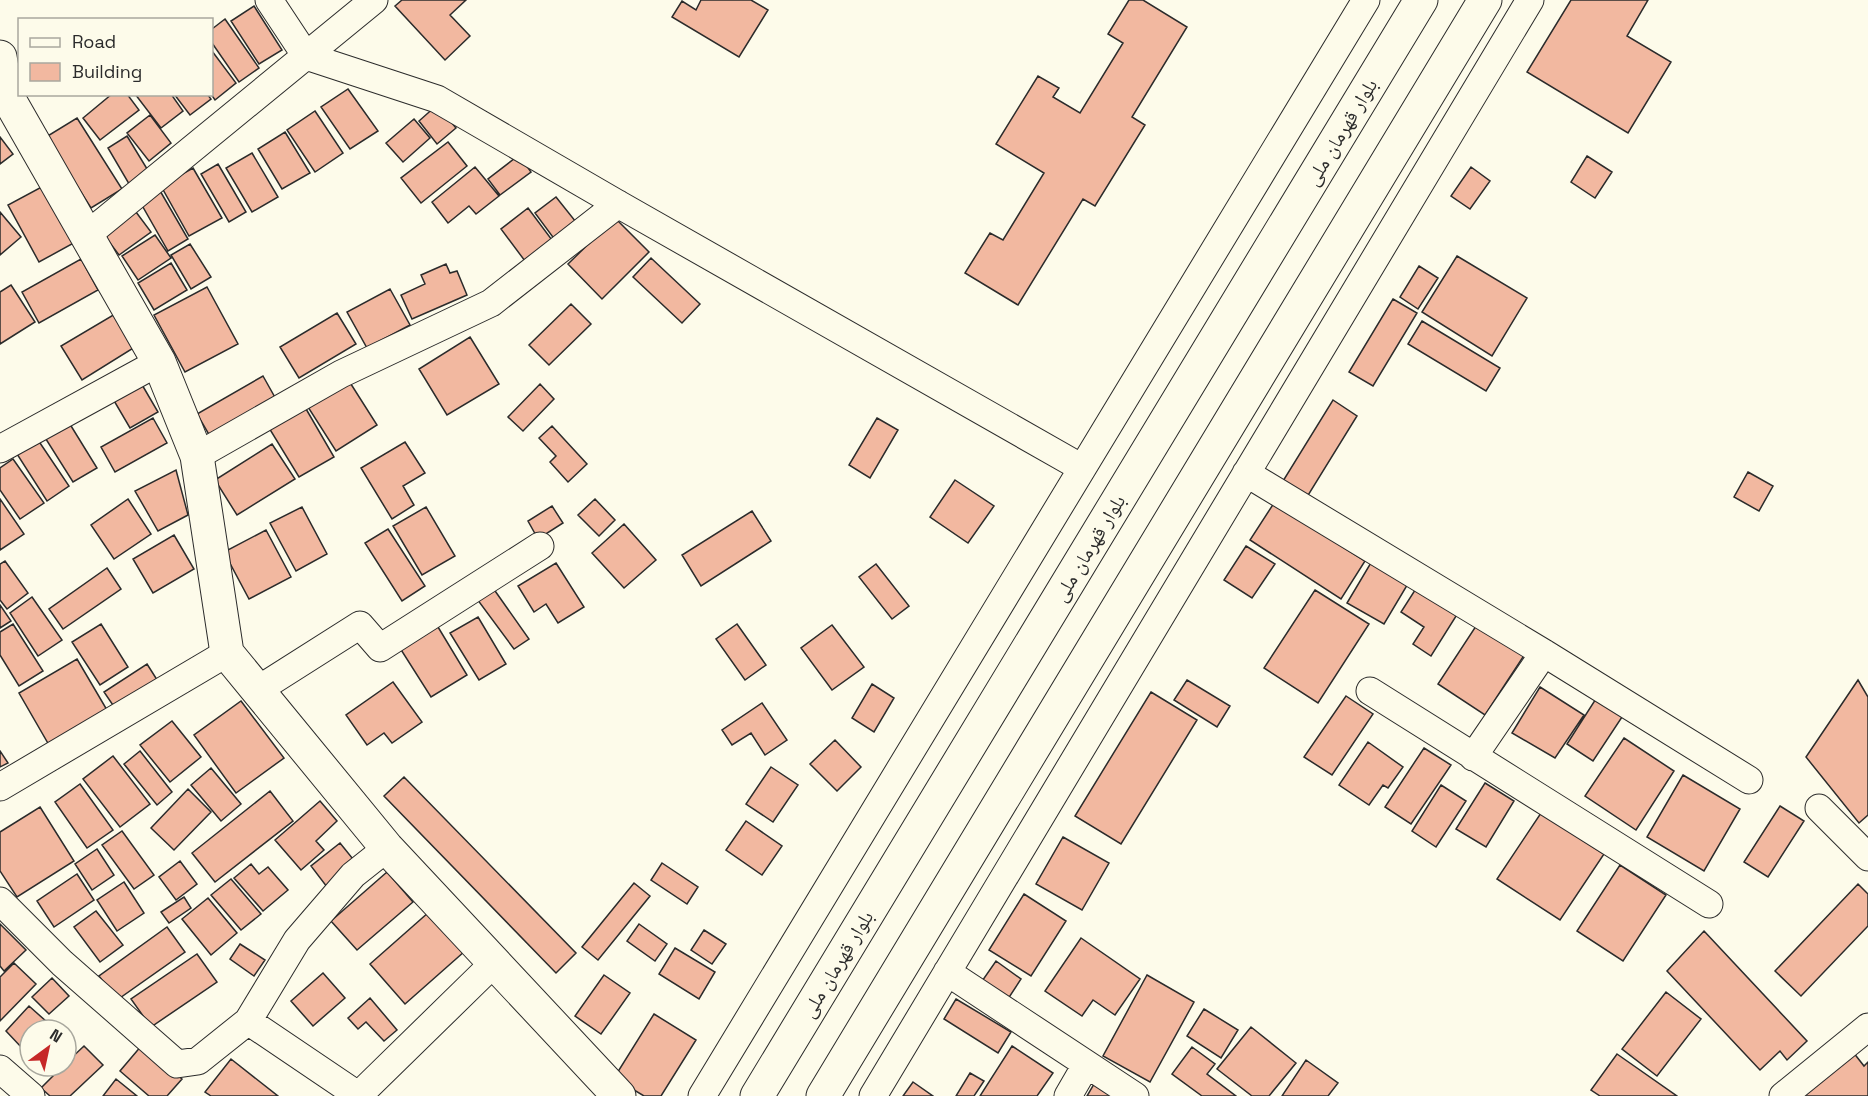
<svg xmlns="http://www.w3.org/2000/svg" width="1868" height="1096" font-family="'Space Grotesk','Noto Naskh Arabic',sans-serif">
<rect width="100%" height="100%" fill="#fdfbea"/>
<path fill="#f2b8a0" stroke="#2b2b2b" stroke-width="1.5" d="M402 0H466L450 15 470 36 445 60 395 6Z
M701 0H751L768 10 739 57 672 17 682 1 696 10Z
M1129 0H1143L1187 27 1132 117 1145 125 1095 206 1083 199 1018 305 965 273 990 233 1003 240 1044 173 996 144 1038 76 1059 88 1053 97 1080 113 1123 43 1108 34Z
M1571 0H1648L1627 36 1671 62 1628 133 1527 72Z
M254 6 282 50 259 64 231 21Z
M225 19 259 68 239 82 212 43V29Z
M212 51 236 83 215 100 211 94Z
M348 89 378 131 350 149 321 107Z
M112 94H127L139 110 100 140 83 118Z
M135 94H171L183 111 161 128Z
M174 94H207L211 99 190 115Z
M437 105 456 128 437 144 419 121Z
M315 111 343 153 315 172 287 130Z
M150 115 171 143 149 161 127 133Z
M77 118 122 189 91 208 46 137Z
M414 119 430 138 403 162 386 143Z
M285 132 310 173 282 189 258 149Z
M127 136 152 177 132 189 108 148Z
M0 137 13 154 0 164Z
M448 142 467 166 421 203 401 178Z
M252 153 278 197 252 212 226 168Z
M519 155 531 172 500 195 488 179Z
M1587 156 1612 172 1595 198 1571 182Z
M218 164 246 212 229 222 201 174Z
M475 167 499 196 476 214 469 206 448 223 432 202Z
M1471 167 1490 181 1470 209 1451 196Z
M193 168 222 218 189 236 161 186Z
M49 183 81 239 39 262 8 205Z
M159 189 188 239 168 251 139 200Z
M556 197 580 227 558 244 535 213Z
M133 208 151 232 119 255 101 231Z
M528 208 555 244 528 265 501 229Z
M0 212 21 237 0 255Z
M615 218 649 252 602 299 568 264Z
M155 235 171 258 138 280 122 256Z
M190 244 211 277 191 289 171 255Z
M1457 256 1527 298 1492 356 1422 312Z
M651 258 700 304 682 323 633 277Z
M81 259 98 290 39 323 22 292Z
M171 263 187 290 154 310 138 283Z
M446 264 450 273 457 271 467 295 412 319 401 295 425 284 421 275Z
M1419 266 1438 278 1418 309 1400 297Z
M11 285 35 322 0 344V292Z
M207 287 238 344 185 372 154 315Z
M390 289 410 325 367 348 347 312Z
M1393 299 1417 313 1373 386 1349 372Z
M571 304 591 324 549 365 529 345Z
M337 313 356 344 299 378 280 347Z
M115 314 135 347 82 380 61 346Z
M1422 321 1500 368 1486 391 1408 344Z
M470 337 499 384 447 415 419 369Z
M263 376 277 401 211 438 197 414Z
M349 381 377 425 336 451 308 407Z
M141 383 158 412 130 428 113 399Z
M540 384 554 399 523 431 508 417Z
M1333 400 1357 416 1307 497 1283 481Z
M302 402 334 457 299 477 266 423Z
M153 418 167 443 115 472 101 447Z
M877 418 898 430 870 478 849 465Z
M68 421 97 468 73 482 44 436Z
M552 426 587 464 568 482 550 462 556 456 539 438Z
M38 440 69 486 47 501 17 454Z
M405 442 425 473 403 486 414 505 392 519 361 468Z
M272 444 295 479 237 515 215 480Z
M13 459 44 503 20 519 0 490V468Z
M176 470 188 515 158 531 135 491Z
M1748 472 1773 486 1759 511 1734 497Z
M955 480 994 506 968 543 930 517Z
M0 499 24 534 0 550Z
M128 499 151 534 114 559 91 525Z
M595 499 615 520 599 536 578 515Z
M1274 503 1365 561 1341 599 1250 540Z
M552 506 563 523 538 539 528 521Z
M302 507 327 554 296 571 270 523Z
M426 507 455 556 422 575 393 526Z
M752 511 771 541 701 586 682 555Z
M624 524 656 560 624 588 592 553Z
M388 529 425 586 402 601 365 543Z
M266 530 291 577 249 599 224 552Z
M174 535 194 569 153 593 133 559Z
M1246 546 1275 564 1252 598 1224 580Z
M5 561 28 593 7 609 0 600V564Z
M1372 561 1409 582 1384 624 1347 603Z
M556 563 584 607 558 623 546 604 534 612 518 586Z
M876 564 909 606 892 619 859 577Z
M107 568 121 589 63 629 49 609Z
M1417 587 1458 613 1431 656 1413 644 1424 627 1401 612Z
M493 588 529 639 514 649 477 599Z
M1315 590 1369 624 1318 703 1264 668Z
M32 597 62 640 38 656 10 613Z
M0 605 11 621 0 628Z
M478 617 506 664 479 680 450 633Z
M435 622 467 675 431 697 398 645Z
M1478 623 1525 654 1485 715 1438 684Z
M13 624 43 671 19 686 0 655V632Z
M101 624 128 667 100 685 72 642Z
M737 624 766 665 745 680 716 639Z
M832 625 864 667 832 690 801 648Z
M77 659 107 710 49 745 19 693Z
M147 664 161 686 119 714 104 692Z
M1187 680 1230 706 1217 727 1174 700Z
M1858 680 1868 697V815L1859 823 1806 757Z
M393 682 422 722 392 743 384 733 367 745 346 715Z
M872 684 894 698 874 732 852 718Z
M1540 687 1584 715 1555 758 1512 733Z
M1151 692 1197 720 1121 844 1075 816Z
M1599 694 1626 711 1593 761 1567 744Z
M1346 696 1373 714 1332 775 1304 757Z
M241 701 284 758 236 793 194 735Z
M762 703 787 740 765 755 751 733 732 745 722 730Z
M172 721 201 757 170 782 140 745Z
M1624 738 1674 771 1636 830 1585 796Z
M835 740 861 767 837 791 810 764Z
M1368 742 1403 767 1388 788 1383 785 1369 805 1339 785Z
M1424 748 1451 765 1411 824 1385 807Z
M0 751 8 763 0 767Z
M140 751 172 792 157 805 124 764Z
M113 756 150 804 120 827 83 779Z
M771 767 798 785 773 822 746 804Z
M211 768 241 804 221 821 191 785Z
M1683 775 1740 809 1704 871 1647 837Z
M404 777 576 953 556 973 384 796Z
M1485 783 1514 801 1486 847 1456 829Z
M80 784 113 830 87 848 55 802Z
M1441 785 1466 801 1436 847 1412 831Z
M188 789 211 812 174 850 151 828Z
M270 791 293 821 215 882 192 853Z
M320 801 337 821 316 841 324 850 301 870 275 840Z
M1780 806 1804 821 1768 877 1744 862Z
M40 807 74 861 17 897 0 871V832Z
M1541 813 1604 854 1560 920 1497 879Z
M746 821 782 846 762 875 726 850Z
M122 831 154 875 134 889 102 845Z
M1063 837 1109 863 1082 910 1036 884Z
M340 843 357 864 327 887 311 866Z
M97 849 114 875 92 890 75 864Z
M180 861 197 884 176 900 159 877Z
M662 863 698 887 687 904 651 880Z
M251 864 259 874 268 867 288 890 263 911 234 878Z
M1620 865 1666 895 1623 961 1577 931Z
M387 872 413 902 357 950 331 921Z
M77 874 94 900 54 927 37 901Z
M231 879 261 914 241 930 211 895Z
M124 882 144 913 117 931 97 900Z
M634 883 650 896 598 960 582 947Z
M1858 884 1868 894V926L1801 996 1775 971Z
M1024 894 1066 921 1031 976 989 950Z
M184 897 191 908 169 923 161 912Z
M208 898 237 933 211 955 182 919Z
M96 911 123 945 100 962 74 927Z
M429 912 465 951 405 1004 370 964Z
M0 924 26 950 4 971 0 966Z
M639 924 667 944 655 961 627 941Z
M167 927 185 952 117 1000 99 976Z
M704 930 726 944 712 964 691 950Z
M1704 931 1807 1041 1787 1060 1780 1051 1760 1070 1667 971Z
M1081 938 1140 979 1115 1015 1093 1000 1082 1016 1045 991Z
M240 944 265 960 254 976 230 959Z
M675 948 715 972 699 999 659 974Z
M197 954 217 982 151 1027 131 999Z
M996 961 1021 979 1006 1002 980 984Z
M14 963 36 984 0 1021V977Z
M323 973 345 998 313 1026 291 1001Z
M604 975 630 993 601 1034 575 1016Z
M1147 975 1194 1002 1150 1082 1103 1056Z
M52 978 69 996 49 1014 32 997Z
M1666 992 1701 1019 1657 1076 1622 1049Z
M370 998 397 1030 384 1041 366 1022 358 1029 348 1018Z
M956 999 1011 1032 998 1053 944 1019Z
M29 1006 47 1022 39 1030H30V1040L22 1048 6 1031Z
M1204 1009 1238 1030 1221 1058 1187 1036Z
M654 1014 696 1040 661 1096H644L614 1078Z
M1251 1027 1296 1063 1269 1096H1252L1217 1069Z
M142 1045 182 1079 167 1096H149L120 1071Z
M84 1046 103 1065 70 1096H50L41 1088 63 1066H66V1063Z
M1012 1046 1053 1073 1037 1096H980Z
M1192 1047 1215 1064 1207 1074 1236 1096H1202L1172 1074Z
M1853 1052 1864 1066 1868 1062V1096H1799Z
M1617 1054 1677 1096H1600L1591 1090Z
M231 1059 278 1096H211L205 1092Z
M1306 1060 1338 1083 1328 1096H1282Z
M970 1073 984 1081 974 1096H956Z
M116 1079 137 1096H103Z
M913 1082 933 1096H903Z
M1094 1084 1111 1096H1087Z"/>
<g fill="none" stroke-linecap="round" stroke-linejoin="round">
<defs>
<path id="street" d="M269 0 306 56 437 99 618 204 1082 468
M87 235 374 0
M0 449 159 362
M197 456 341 374 491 303 618 204
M1246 473 1544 653 1749 780
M256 691 360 625 380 648 540 546
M1370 691 1709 904
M1473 757 1544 653
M0 787 227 653
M1819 808 1868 857
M0 901 62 963 177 1064 198 1061 248 1021 297 940 353 875 387 848
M947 972 1135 1096
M248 1021 359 1096
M0 1069 31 1096
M358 1096 495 962
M702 1096 1366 0
M873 1096 1530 0
M1068 1096 1086 1065
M1783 1096 1868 1027"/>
<path id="secondary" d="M0 57 7 96 159 362 197 456 227 653 387 848 619 1096"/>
<path id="highway" d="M757 1096 1421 0
M823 1096 1485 0"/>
</defs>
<use href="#street" stroke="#2b2b2b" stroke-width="29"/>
<use href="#secondary" stroke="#2b2b2b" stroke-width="35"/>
<use href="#highway" stroke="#2b2b2b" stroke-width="35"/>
<use href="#street" stroke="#fdfbea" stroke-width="27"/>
<use href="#secondary" stroke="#fdfbea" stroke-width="33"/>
<use href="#highway" stroke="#fdfbea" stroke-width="33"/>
</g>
<g text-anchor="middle" stroke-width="4.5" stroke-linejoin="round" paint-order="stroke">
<g font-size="20" fill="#2b2b2b" stroke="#fdfbea">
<text transform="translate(1341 132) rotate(-59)" y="7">بلوار قهرمان ملی</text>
<text transform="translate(1089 548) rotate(-59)" y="7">بلوار قهرمان ملی</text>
<text transform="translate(837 964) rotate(-59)" y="7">بلوار قهرمان ملی</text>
</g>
</g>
<rect x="18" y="18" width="195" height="78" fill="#fdfbea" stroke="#a9a89e" stroke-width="1.5"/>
<rect x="30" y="38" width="30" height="9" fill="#fdfbea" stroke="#a9a89e" stroke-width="1.5"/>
<text x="72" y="48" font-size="18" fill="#2b2b2b">Road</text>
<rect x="30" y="63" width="30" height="18" fill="#f2b8a0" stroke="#a9a89e" stroke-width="1.5"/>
<text x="72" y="78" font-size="18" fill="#2b2b2b">Building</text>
<g transform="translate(48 1048) rotate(33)"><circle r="28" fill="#fdfbea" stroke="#a9a89e" stroke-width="1.5"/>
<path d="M0-4.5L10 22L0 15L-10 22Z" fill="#c62828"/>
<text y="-9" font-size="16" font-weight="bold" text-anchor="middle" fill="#2b2b2b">N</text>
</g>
</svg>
